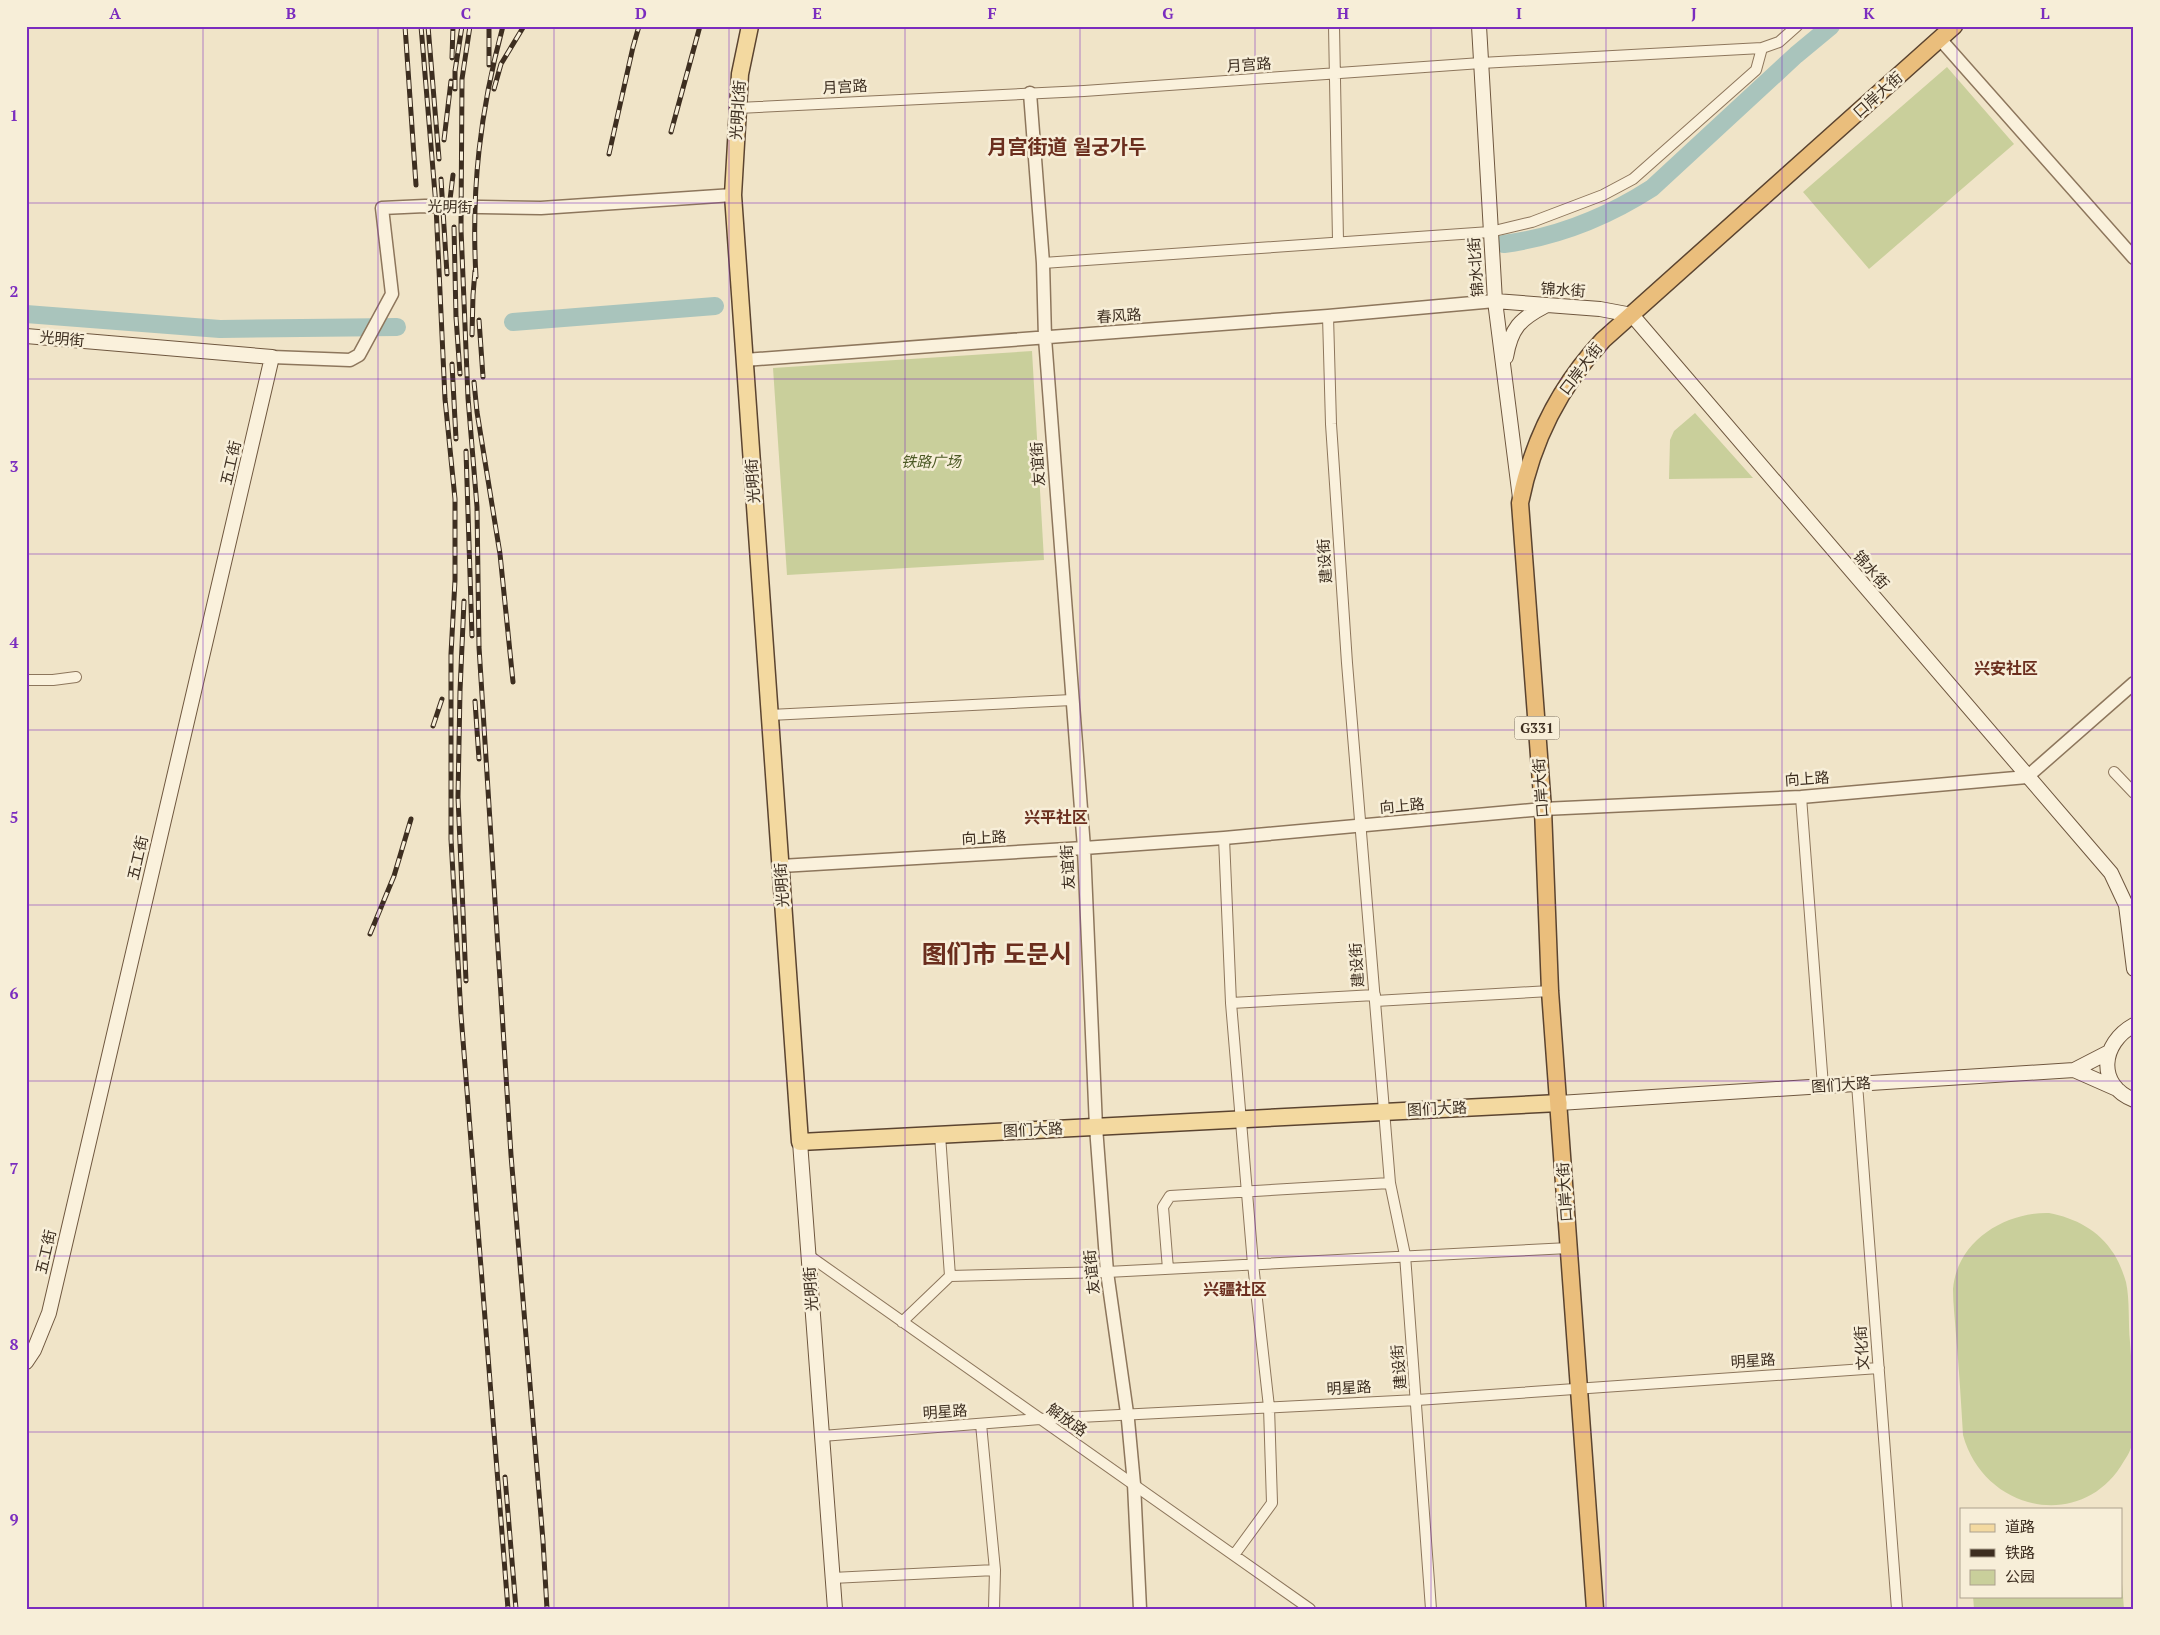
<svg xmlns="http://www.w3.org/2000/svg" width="2160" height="1635" font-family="'PT Serif','Noto Sans SC','Noto Sans KR',serif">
<rect width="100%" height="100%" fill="#f0e4c8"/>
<path fill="#c9cf9b" d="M1947 67 2014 144 1869 269 1803 192Z
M1032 351 1044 560 787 575 773 368Z
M1695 413 1753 478 1669 479 1670 440 1674 431Z
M2049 1213C2075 1218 2099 1230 2114 1254 2119 1262 2123 1272 2126 1282 2130 1301 2128 1322 2130 1342 2132 1373 2136 1405 2134 1436 2133 1445 2129 1454 2124 1461 2083 1533 1984 1512 1963 1435 1961 1402 1959 1368 1956 1335 1955 1320 1953 1304 1953 1289 1957 1241 2005 1212 2049 1213Z
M2121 1571 2124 1609H1974L1973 1596H2121Z"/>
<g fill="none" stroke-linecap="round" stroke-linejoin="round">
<path stroke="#a9c4bc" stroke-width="18" d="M1504 244C1556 237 1607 217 1652 188L1796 55 1831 26
M26 314 220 329 397 327
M513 322 715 306"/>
<defs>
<path id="minor" d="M1334 26 1338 241
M738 108 1084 91 1481 63 1762 48
M1043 263 1490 232 1532 222 1603 195 1633 179 1756 70 1762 48 1779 42 1797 26
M1328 316 1331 424 1347 663 1390 1183 1405 1255 1431 1609
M26 680H53L76 677
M770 715 1072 700
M2114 772 2134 793
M1801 797 1823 1086
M1224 838 1231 1003 1253 1264 1269 1407 1272 1503 1234 1555
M1375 1001 1550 991
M1231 1003 1375 995
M1857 1084 1897 1609
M808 1255 1310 1609
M1168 1269 1163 1207 1170 1196 1390 1183
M950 1276 1107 1272 1569 1248
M902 1322 950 1276 940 1135
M981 1424 995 1570 994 1609
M822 1436 1040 1419 1417 1400 1879 1368
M832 1578 995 1570"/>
<path id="tertiary" d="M1940 39 2134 258
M1030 93 1043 263 1045 338 1084 848 1096 1127 1107 1272 1128 1420 1134 1484 1140 1609
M272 357 350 360 359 355 392 294 382 208 425 206 541 208 733 195
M745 360 1328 316 1495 301
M781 866 1084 848 1224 838 1543 809 1801 797 2027 777 2134 683"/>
<path id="secondary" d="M1479 26 1495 301 1520 498
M1495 301 1600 309 1632 315 2111 873 2126 905 2134 969
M26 336 272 357 49 1313 34 1350 26 1362
M1506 357C1511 328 1520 319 1545 306
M2134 1025C2101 1043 2096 1085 2134 1100
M2109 1052 2074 1070 2117 1089
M1559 1103 2074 1070
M800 1142 835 1609"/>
<path id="primary" d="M750 26 740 74 733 195 800 1142 1559 1103"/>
<path id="trunk" d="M1595 1609 1550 991 1543 809 1520 503C1532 442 1560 386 1603 340L1954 26"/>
</defs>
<use href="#minor" stroke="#8d765c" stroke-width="12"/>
<use href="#tertiary" stroke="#8d765c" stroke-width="15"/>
<use href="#secondary" stroke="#6f573f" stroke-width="16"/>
<use href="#primary" stroke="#5b4430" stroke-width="19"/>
<use href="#trunk" stroke="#5b4430" stroke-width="19"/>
<use href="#minor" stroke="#faf1dc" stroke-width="10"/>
<use href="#tertiary" stroke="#faf1dc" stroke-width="12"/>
<use href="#secondary" stroke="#faf1dc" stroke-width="14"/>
<use href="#primary" stroke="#f3d9a0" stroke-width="16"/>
<use href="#trunk" stroke="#eabe7c" stroke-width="16"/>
<defs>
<path id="rail" d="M405 26 416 185
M421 26 436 206 445 399 455 499V580L451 654V839L461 1015 508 1609
M428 26 439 159
M470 26 462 79 461 229 468 398 477 507 479 647 511 1155 543 1541 547 1609
M452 58 453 26
M489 65V26
M455 89V71L462 26
M494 89 501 64 524 26
M671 132 700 26
M444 140 451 81
M609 154 633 47 639 26
M441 179 447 274
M449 208 453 175
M454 227 456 317 460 374
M476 277C471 190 480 111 503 26
M479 320 483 377
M472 335 473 295 475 271
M452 364 456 439
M474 382 477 412 500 554 513 682
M466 451 472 636
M464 601 460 691 458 797 466 981
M475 701 479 759
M433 726 442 699
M370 934 394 876 411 819
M505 1477 516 1609"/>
</defs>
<use href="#rail" stroke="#3d2e20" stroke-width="5"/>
<use href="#rail" stroke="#f7eed8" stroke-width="3" stroke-dasharray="9" stroke-linecap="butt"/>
</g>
<path fill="none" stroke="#7b2cbf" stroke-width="1" stroke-opacity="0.55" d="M203 26V1609M378 26V1609M554 26V1609M729 26V1609M905 26V1609M1080 26V1609M1255 26V1609M1431 26V1609M1606 26V1609M1782 26V1609M1957 26V1609M26 203H2134M26 379H2134M26 554H2134M26 730H2134M26 905H2134M26 1081H2134M26 1256H2134M26 1432H2134"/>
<g text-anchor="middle" stroke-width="5" stroke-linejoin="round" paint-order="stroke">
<rect fill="#f7eed8" stroke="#756857" stroke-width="1" x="1514.5" y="716.5" width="45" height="23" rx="4"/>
<g font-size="14" font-weight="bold" fill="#3d2e20">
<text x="1537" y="733">G331</text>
</g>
<g font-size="15" fill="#3d2e20" stroke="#f7eed8">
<text transform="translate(1249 65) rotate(-4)" y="5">月宫路</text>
<text transform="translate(845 87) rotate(-3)" y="5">月宫路</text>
<text transform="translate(1878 95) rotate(-42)" y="5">口岸大街</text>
<text transform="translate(738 110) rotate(-86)" y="5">光明北街</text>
<text transform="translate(450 207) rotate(2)" y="5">光明街</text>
<text transform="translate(1476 267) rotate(-94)" y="5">锦水北街</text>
<text transform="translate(1563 290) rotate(4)" y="5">锦水街</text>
<text transform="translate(1119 316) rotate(-4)" y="5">春风路</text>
<text transform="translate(62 339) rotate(5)" y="5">光明街</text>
<text transform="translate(1581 369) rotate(-53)" y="5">口岸大街</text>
<text transform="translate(231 463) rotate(-77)" y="5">五工街</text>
<text transform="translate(1038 464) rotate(-94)" y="5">友谊街</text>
<text transform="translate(753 481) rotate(-94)" y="5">光明街</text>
<text transform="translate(1325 561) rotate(-94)" y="5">建设街</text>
<text transform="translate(1871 570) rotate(49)" y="5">锦水街</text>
<text transform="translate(1807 779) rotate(-4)" y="5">向上路</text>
<text transform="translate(1541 788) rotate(-94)" y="5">口岸大街</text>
<text transform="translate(1402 806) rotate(-5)" y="5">向上路</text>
<text transform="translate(984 838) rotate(-3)" y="5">向上路</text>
<text transform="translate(138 858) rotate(-77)" y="5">五工街</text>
<text transform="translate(1068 867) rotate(-93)" y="5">友谊街</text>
<text transform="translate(782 885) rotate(-94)" y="5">光明街</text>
<text transform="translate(1357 965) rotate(-94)" y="5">建设街</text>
<text transform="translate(1841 1085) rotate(-4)" y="5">图们大路</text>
<text transform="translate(1437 1109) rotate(-3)" y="5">图们大路</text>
<text transform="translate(1033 1130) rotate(-3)" y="5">图们大路</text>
<text transform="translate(1565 1192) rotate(-94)" y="5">口岸大街</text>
<text transform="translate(46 1252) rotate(-77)" y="5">五工街</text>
<text transform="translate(1092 1272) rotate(-96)" y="5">友谊街</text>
<text transform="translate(811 1289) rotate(-94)" y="5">光明街</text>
<text transform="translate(1862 1348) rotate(-94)" y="5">文化街</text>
<text transform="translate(1753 1361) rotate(-4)" y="5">明星路</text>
<text transform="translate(1399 1367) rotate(-95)" y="5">建设街</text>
<text transform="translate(1349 1388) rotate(-3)" y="5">明星路</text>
<text transform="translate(945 1412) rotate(-4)" y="5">明星路</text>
<text transform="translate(1067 1420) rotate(35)" y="5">解放路</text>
</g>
<g font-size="15" font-style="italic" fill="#4d5a26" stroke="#f7eed8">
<text x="931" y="467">铁路广场</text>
</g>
<g font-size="16" font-weight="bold" fill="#6b2e1e" stroke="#f7eed8">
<text x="2006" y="674">兴安社区</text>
<text x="1056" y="823">兴平社区</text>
<text x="1235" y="1295">兴疆社区</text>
</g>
<g font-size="20" font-weight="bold" fill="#6b2e1e" stroke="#f7eed8">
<text x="1067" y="154">月宫街道 월궁가두</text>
</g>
<g font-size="25" font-weight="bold" fill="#6b2e1e" stroke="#f7eed8">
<text x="997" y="963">图们市 도문시</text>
</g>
</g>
<rect width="2160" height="1635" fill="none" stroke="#f7eed8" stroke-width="55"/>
<rect x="1960" y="1508" width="162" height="90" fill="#f7eed8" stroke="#ada18e"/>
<rect x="1970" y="1524" width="25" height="8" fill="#f3d9a0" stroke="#ada18e"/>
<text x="2005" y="1532" font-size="15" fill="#3d2e20">道路</text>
<rect x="1970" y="1549" width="25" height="8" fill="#3d2e20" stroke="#ada18e"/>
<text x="2005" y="1558" font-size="15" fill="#3d2e20">铁路</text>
<rect x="1970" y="1570" width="25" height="15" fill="#c9cf9b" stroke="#ada18e"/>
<text x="2005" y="1582" font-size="15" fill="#3d2e20">公园</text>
<rect x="28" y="28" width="2104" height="1580" fill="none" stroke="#7b2cbf" stroke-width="2"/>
<g font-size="16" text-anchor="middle" font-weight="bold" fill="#7b2cbf">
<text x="115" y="19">A</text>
<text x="291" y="19">B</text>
<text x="466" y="19">C</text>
<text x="641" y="19">D</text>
<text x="817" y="19">E</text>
<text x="992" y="19">F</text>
<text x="1168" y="19">G</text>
<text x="1343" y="19">H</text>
<text x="1519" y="19">I</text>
<text x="1694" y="19">J</text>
<text x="1869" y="19">K</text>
<text x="2045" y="19">L</text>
<text x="14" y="121">1</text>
<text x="14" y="297">2</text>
<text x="14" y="472">3</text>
<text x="14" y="648">4</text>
<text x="14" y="823">5</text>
<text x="14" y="999">6</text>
<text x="14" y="1174">7</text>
<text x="14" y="1350">8</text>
<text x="14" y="1525">9</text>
</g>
</svg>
